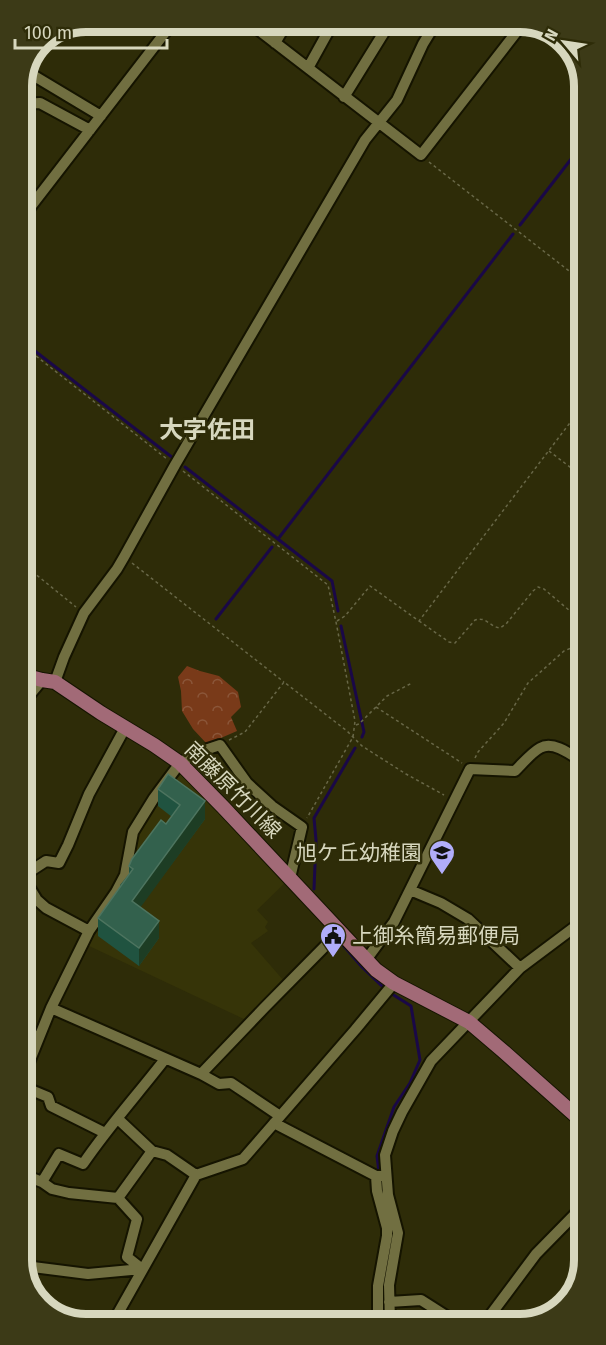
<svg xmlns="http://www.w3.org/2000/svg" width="606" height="1345" font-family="'Fira Sans','Noto Sans JP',sans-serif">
<defs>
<pattern id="forest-crowns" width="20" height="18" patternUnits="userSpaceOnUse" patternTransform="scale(1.5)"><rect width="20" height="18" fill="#793a19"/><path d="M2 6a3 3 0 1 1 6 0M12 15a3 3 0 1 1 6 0" fill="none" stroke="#8b5639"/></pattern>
</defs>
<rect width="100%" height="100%" fill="#2e2c08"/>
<path fill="#363408" d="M183 772 287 881 257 910 268 922 265 927 268 931 251 943 284 981 246 1020 87 945 128 878 135 834 177 773Z"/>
<path fill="url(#forest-crowns)" d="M187 666 200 671 219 676 238 692 241 707 231 717 237 731 207 744 193 729 182 711 181 691 178 677Z"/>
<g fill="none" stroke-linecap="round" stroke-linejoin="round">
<path stroke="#1a0847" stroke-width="3" d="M520 225 582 145
M22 341 173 458
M185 467 332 581 338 611
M278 539 513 234
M216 619 272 547
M341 626 364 732 362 737
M314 889 316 840 314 818 355 748
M343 945 362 967 385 989
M379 1172 377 1156 394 1107 410 1083 420 1060 411 1006 392 994
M383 1290 385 1276"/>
<defs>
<path id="minor" d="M247 21 421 155 525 21
M275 43 288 21
M308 68 334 21
M26 71 101 116
M344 97 391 21
M21 104 40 103 90 130
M22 218 174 21
M55 682 64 657 84 613 117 569 124 557 175 465 365 140 397 100 423 44 437 21
M23 703 42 680
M23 876 46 861 59 863 68 845 89 794 125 728
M23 877 37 900 46 908 89 931
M410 890 441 903 468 919 520 968
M366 960 394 922 470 769 515 771C523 763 531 753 540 748 554 740 573 756 584 763
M51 1008 201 1074 265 1007 339 932
M24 1032 38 1037
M201 1074 219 1084 231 1083 280 1116
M24 1075 51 1008 89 931 116 892 125 875 133 832 154 798 180 763 196 753 220 745 247 783 272 806 302 827 290 878
M24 1087 48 1097 51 1106 105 1133
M118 1119 152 1151
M274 1123 376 1176H381
M24 1175 42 1182 52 1189 69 1193 118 1198 137 1219 127 1257 142 1269
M376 1176 377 1191 387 1228V1236L378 1286V1322
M42 1182 59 1154 83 1164C108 1127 138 1094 165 1059
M118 1198 152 1151 167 1155 196 1175
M25 1266 88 1274 142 1269
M389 1302 421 1300 454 1321
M486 1321 536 1254 585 1204
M390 1322 389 1285 398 1233 388 1195 385 1155 393 1131 402 1112 431 1061 520 968 584 920
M112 1324 196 1175 243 1159 355 1030 394 983"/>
<path id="major" d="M23 675 42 680 55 682 101 713 154 745 180 763 224 808 376 970 394 983 469 1022 503 1051 585 1124"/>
</defs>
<use href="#minor" stroke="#151400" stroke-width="14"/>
<use href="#major" stroke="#151400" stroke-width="16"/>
<path stroke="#686747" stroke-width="1.5" stroke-dasharray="3 3" stroke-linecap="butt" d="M429 162 582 281
M22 345 167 459
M549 451 583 477
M183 471 328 585 336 622 355 721 353 737 307 818
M132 563 284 682
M23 564 76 607
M337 621 345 616 370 586 419 621 582 407
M419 621 449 642 455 643 475 620C486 616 490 627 500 628L506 624 533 591 538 587 544 589 583 622
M376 707 462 763
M356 725 359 724 387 696 412 683
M229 740 245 732 284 682 347 731 362 746 406 774 444 795
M475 758 478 752 504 723 528 683 564 651 583 643"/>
<use href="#minor" stroke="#716f41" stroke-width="10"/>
<use href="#major" stroke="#a26a77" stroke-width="14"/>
</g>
<path fill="#205340" d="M158 789 205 819 140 907 159 938 139 966 98 936V918L120 887V885L129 874V866L166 824 172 817 158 806Z"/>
<path fill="#1d3d24" d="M205 801V819L132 919V901Z
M159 921V938L139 966V948Z"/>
<path fill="#33614d" stroke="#4d745f" stroke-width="1.5" d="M168 774 205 801 132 901 159 921 139 948 98 918 133 869 129 866 132 859 161 820 166 824 180 805 158 789Z"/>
<defs>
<symbol id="school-pin" viewBox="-11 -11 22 30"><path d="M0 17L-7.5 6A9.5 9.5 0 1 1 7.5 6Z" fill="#b1adfa" stroke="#2e2c08"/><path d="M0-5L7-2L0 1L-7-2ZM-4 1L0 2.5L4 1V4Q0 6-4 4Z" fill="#111"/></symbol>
<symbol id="civic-pin" viewBox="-11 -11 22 30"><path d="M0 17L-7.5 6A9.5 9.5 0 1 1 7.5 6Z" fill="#b1adfa" stroke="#2e2c08"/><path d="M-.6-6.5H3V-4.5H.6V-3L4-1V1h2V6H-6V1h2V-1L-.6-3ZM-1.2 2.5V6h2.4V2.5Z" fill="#111"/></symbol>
</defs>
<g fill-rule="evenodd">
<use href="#school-pin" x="427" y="838" width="30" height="40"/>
<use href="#civic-pin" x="318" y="921" width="30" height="40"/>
</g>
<g text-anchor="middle" stroke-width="5" stroke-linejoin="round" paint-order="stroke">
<g font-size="21" fill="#d7d7be" stroke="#2e2c08">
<text transform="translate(233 790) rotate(45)" y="7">南藤原竹川線</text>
</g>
<g font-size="21" fill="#d7d7be" stroke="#2e2c08" text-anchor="end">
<text x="422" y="860">旭ケ丘幼稚園</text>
<text x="352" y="943" text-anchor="start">上御糸簡易郵便局</text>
</g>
<g font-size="24" font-weight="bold" fill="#d7d7be" stroke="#2e2c08">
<text x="207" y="438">大字佐田</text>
</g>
</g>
<path d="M0 0H606V1345H0ZM86 32H520A54 54 0 0 1 574 86V1260A54 54 0 0 1 520 1314H86A54 54 0 0 1 32 1260V86A54 54 0 0 1 86 32Z" fill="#3c3a17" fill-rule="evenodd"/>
<path fill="none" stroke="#d7d7be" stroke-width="8" d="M86 32H520A54 54 0 0 1 574 86V1260A54 54 0 0 1 520 1314H86A54 54 0 0 1 32 1260V86A54 54 0 0 1 86 32Z"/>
<g transform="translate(564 42) rotate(299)" stroke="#2e2c08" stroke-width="4.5" paint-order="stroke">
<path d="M0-4.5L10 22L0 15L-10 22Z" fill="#d7d7be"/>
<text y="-9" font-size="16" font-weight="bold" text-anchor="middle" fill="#d7d7be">N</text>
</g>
<path d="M15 39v9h152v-9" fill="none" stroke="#d7d7be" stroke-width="3"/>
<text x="24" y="39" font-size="18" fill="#d7d7be" stroke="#2e2c08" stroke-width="4.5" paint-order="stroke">100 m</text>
</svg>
